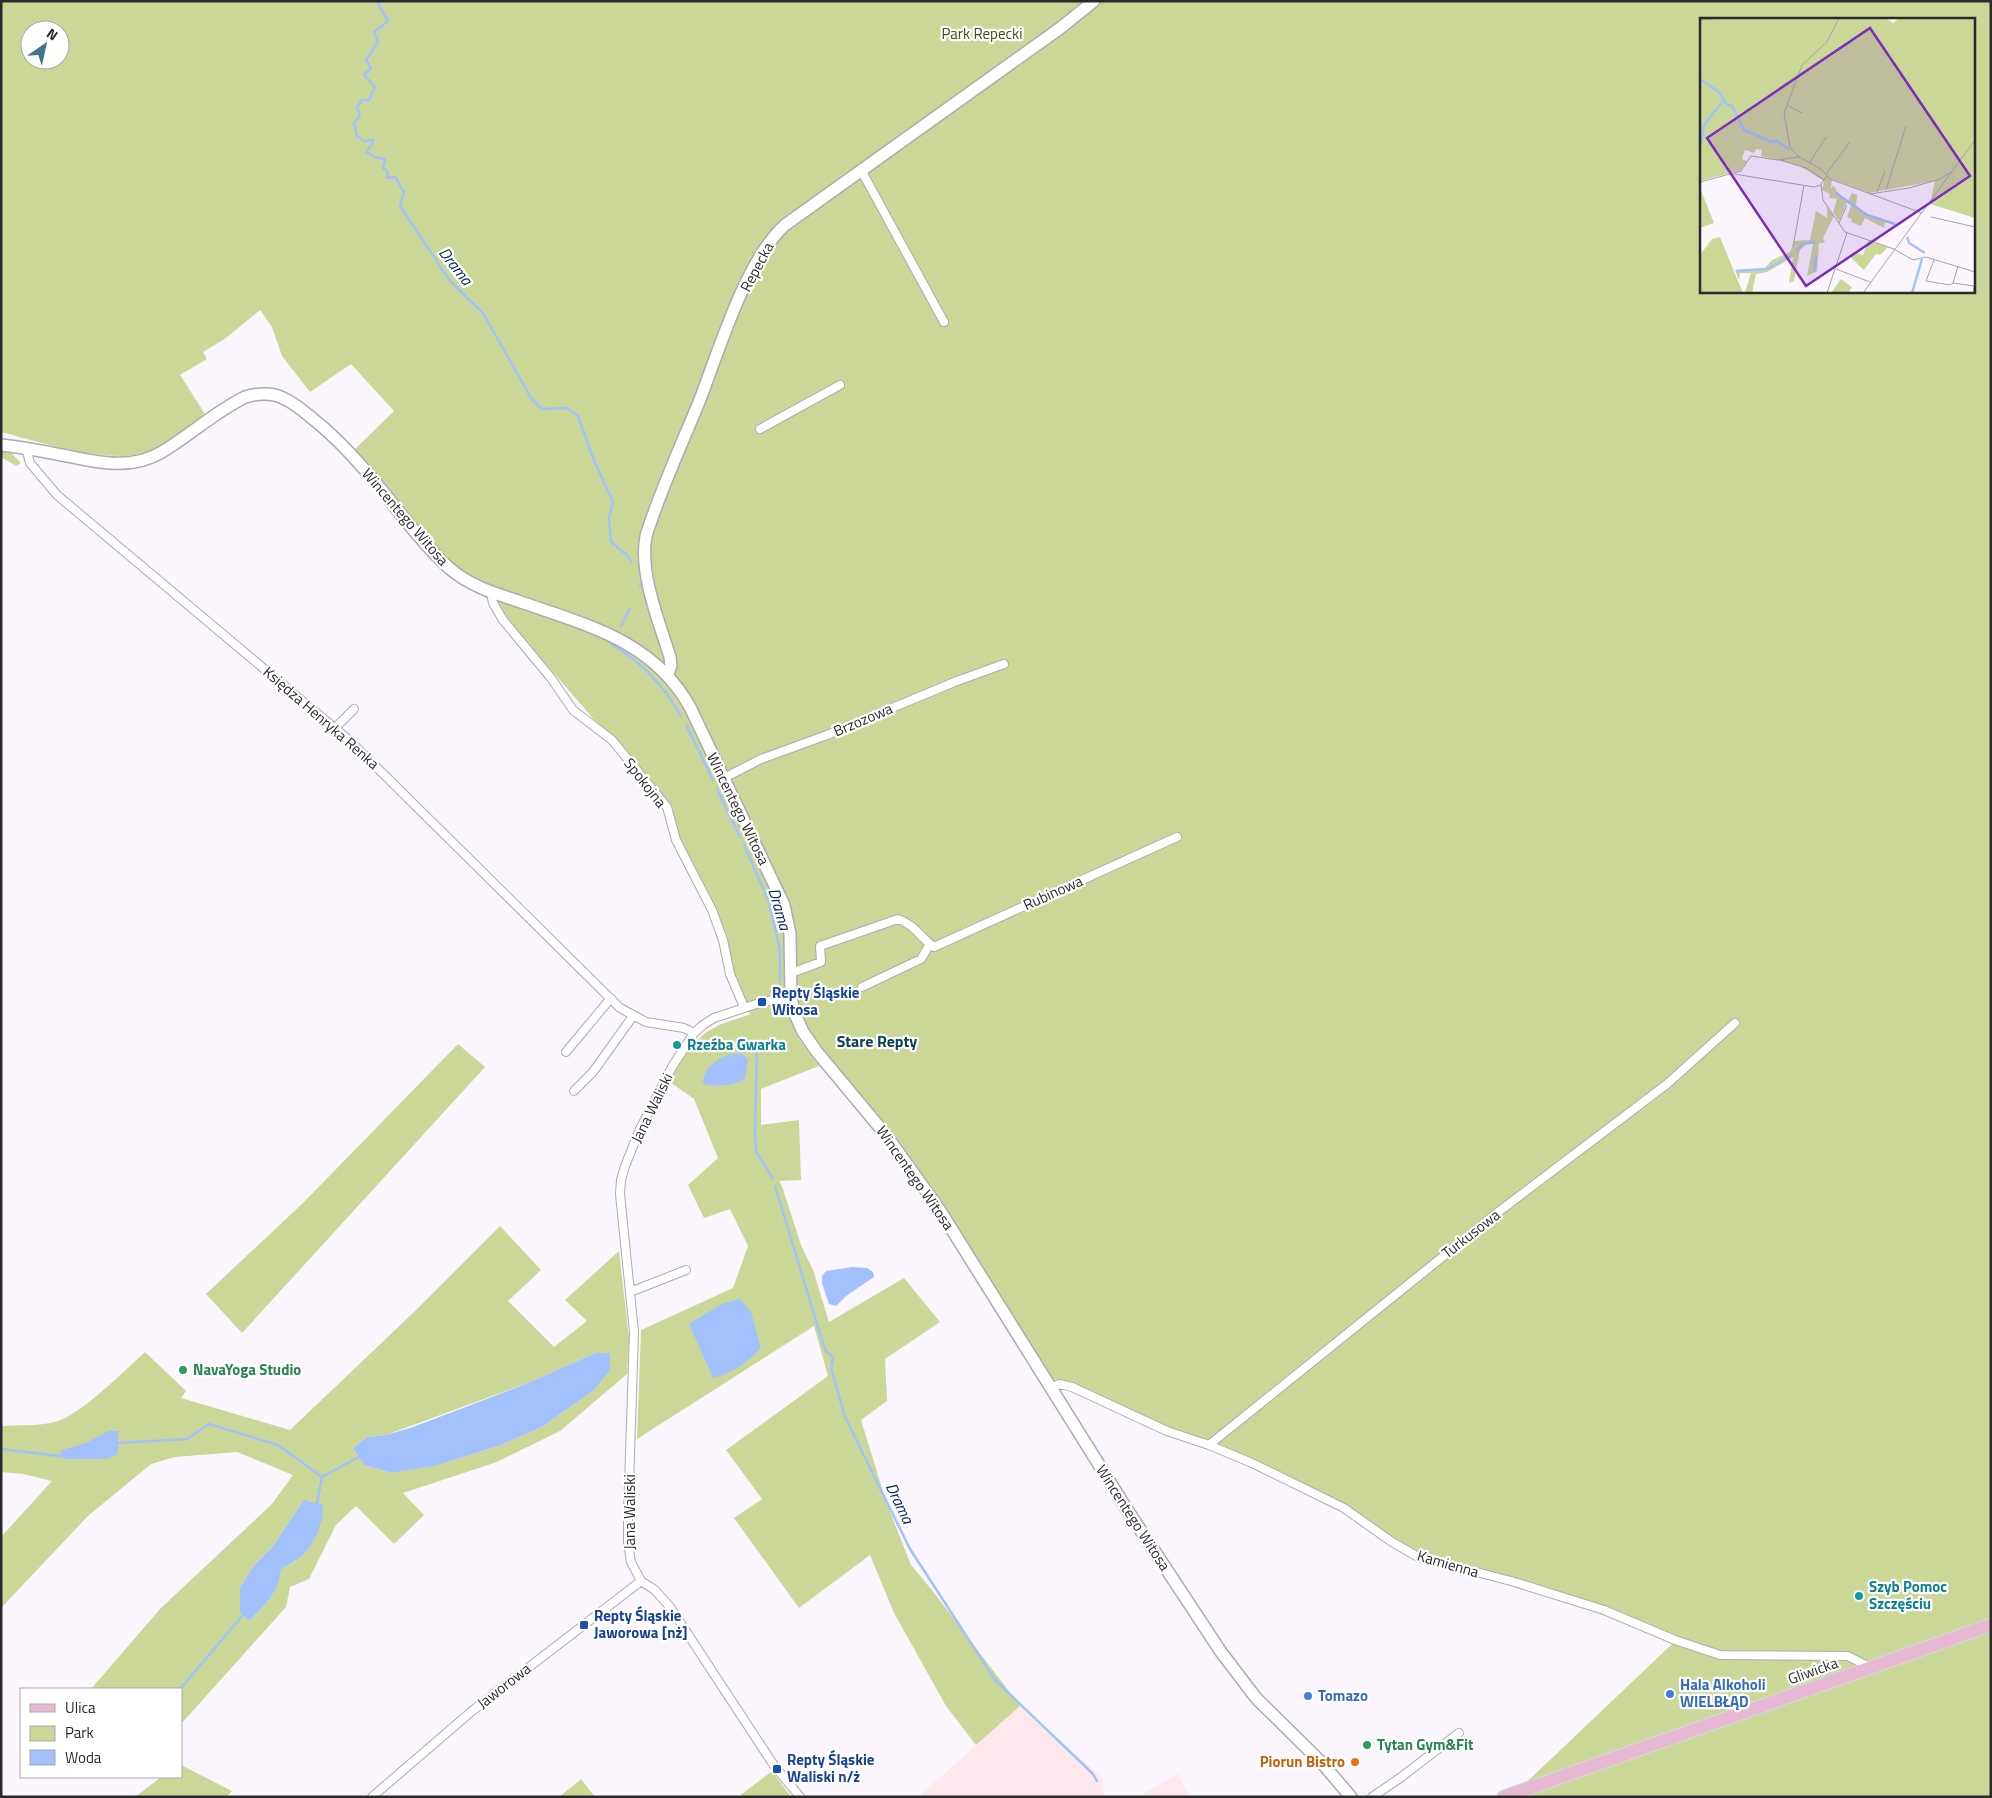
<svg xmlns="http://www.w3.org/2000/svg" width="1992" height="1798" font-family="'Titillium Web',sans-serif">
<rect width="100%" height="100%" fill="#fbf6fe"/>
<path fill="#fde8ed" d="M1020 1706 1101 1776 1105 1797H918Z
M1178 1774 1190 1797H1138Z"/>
<path fill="#cbd797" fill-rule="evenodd" d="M1 1H1991V1797H1511L1672 1644 1569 1601 1427 1562 1337 1507 1288 1481 1184 1438 1049 1377 990 1285 818 1047 798 1038 819 1066 761 1089V1125L799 1120 801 1180 779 1181 782 1186 801 1245 813 1270 829 1322 904 1278 940 1322 885 1359 887 1401 861 1420 887 1504 911 1565 932 1590 1020 1706 976 1745 946 1706 894 1613 870 1555 799 1608 734 1518 762 1499 726 1450 828 1376 814 1326 637 1439 641 1330 733 1288 748 1246 730 1209 704 1218 688 1185 718 1158 694 1099 670 1082C680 1061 692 1039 714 1028 725 1021 739 1019 751 1014L744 1010 706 897 667 817 626 756 496 607 443 557 352 452 394 411 351 364 310 392 282 356 272 327 260 310 226 338 203 352 207 359 180 375 205 414C187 427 168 444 147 452 111 465 39 442 1 432ZM1701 19H1973V291H1701ZM30 30H60V60H30Z
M1 449 11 453 21 463 16 466 1 457Z
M458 1044 485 1067 242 1333 206 1294 303 1203Z
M500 1226 541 1270 508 1301 554 1347 587 1321 565 1300 619 1251 629 1338 627 1374 560 1431 497 1462 403 1493 424 1515 394 1544 356 1506 336 1525 309 1579 290 1587 286 1607 181 1724V1689H91L161 1608 272 1504 293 1475 237 1452 175 1457 151 1464 88 1516 1 1608V1537L52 1481 23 1474 1 1472V1426C19 1425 38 1426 55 1422 80 1416 125 1370 145 1352L186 1391 181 1398 290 1430 414 1312ZM595 1353 593 1391 542 1427 501 1445 444 1463 392 1473 364 1465 353 1448 367 1437 386 1435 528 1383ZM304 1500 296 1561 280 1569C278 1594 266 1604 249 1621L240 1612V1588L251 1569 273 1546Z
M181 1765 232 1791 226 1797H135L161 1777H181Z
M772 1771 791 1797H738Z
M581 1779 595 1797H559Z"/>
<path fill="#a3c1fd" d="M739 1053 744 1055 748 1060 745 1079C733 1086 716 1087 703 1084 703 1065 722 1055 739 1053Z
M852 1267 867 1268 873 1272 874 1277 846 1296 836 1306 829 1304 822 1283V1276L826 1271Z
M740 1299 751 1312 761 1348C748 1362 731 1374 713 1378L689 1324 722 1304Z
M595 1353H610V1370L593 1391 542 1427 501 1445 438 1465 392 1473 364 1465 353 1448 367 1437 386 1435 413 1427 528 1383Z
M108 1431H118V1454L108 1459H65L59 1456 62 1450 86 1443Z
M304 1500 323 1505C324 1525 312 1550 295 1561 291 1564 285 1566 281 1569 278 1594 266 1604 249 1621L240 1612V1588L251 1569 273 1546Z"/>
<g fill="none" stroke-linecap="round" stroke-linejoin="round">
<path stroke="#a3c1fd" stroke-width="2.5" d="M382 1 378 4 388 21 374 32 378 42 366 60 371 68 364 75 375 87 369 100H362L357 107 360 115 354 123 357 136 364 141 373 140 372 145 366 152 375 157 385 159 383 168 388 172 387 178 395 177 404 192 400 206 450 281 483 313 531 398 542 409 567 408 578 416 595 463 613 502 609 518 611 542 628 556 631 562
M640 586 641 584
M621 626 630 608
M611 644C642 662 664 686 681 716
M686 725 713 780
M717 789 740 837
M744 845 769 902 780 950V982
M757 1043 755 1135 756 1151 773 1179
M775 1186 825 1350 833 1357 831 1368 845 1417 910 1549 995 1680 1093 1774 1097 1781
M118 1443 187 1439 209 1424 278 1445 322 1477
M1 1449 59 1456
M322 1477 359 1457
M317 1503 322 1477
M180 1689 243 1615"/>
<defs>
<path id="street" d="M861 170 944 322
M760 429 840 385
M26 448 30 463 57 495 350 741 620 1008 646 1022 684 1028 694 1033
M491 592 493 603 503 620 551 678 573 710 612 740 667 807 676 840 712 910 723 940 730 974 744 1007
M335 728 354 709
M725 781 728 776 761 759 827 735 957 681 1004 664
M791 973 821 962 820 946 898 919C914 924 921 938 934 947L1177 837
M862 987 921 959 930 944
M791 997 762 1002 714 1018 703 1025 694 1033 672 1067 640 1129 625 1166 621 1180 620 1194 634 1332 628 1515V1543L631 1562 641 1581 655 1590 670 1607 773 1764 800 1797
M566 1052 611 998
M574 1091 593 1072 633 1016
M630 1292 686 1270
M1050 1389 1059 1384 1072 1387 1167 1431 1209 1445 1252 1463 1344 1508 1392 1542 1418 1557 1511 1581 1604 1610 1675 1640 1720 1655 1848 1656 1871 1668
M1209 1445 1497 1213 1667 1084 1735 1023
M372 1797 472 1711 641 1581
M1372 1797 1400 1778 1459 1733"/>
<path id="secondary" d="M1 445C22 447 41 451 62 455 96 462 130 471 162 452 190 435 215 412 245 397 255 394 264 393 275 395 289 399 301 409 313 419 341 441 366 470 388 498 407 522 425 546 448 567 468 585 493 593 518 601 586 625 653 640 690 707L784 905 790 934 791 997 794 1012 803 1032 817 1052 886 1135 939 1209 1128 1511 1221 1652 1256 1698 1322 1763 1351 1797
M668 674 671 665 670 657C659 621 639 574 646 536 660 491 681 446 699 402 719 351 745 261 785 225L1059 29 1094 1"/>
<path id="primary" d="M1504 1797 1991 1625"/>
</defs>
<use href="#street" stroke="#aeaab1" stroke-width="10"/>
<use href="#secondary" stroke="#aeaab1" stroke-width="14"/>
<use href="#primary" stroke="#d5d4d5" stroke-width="15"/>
<use href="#street" stroke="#fff" stroke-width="8"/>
<use href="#secondary" stroke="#fff" stroke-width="11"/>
<use href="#primary" stroke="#e6b8d1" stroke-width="12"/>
</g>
<g fill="#1a4fb4" stroke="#fff" stroke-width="2">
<rect x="757" y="997" width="10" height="10" rx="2.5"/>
<rect x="579" y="1620" width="10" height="10" rx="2.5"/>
<rect x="772" y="1764" width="10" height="10" rx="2.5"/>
</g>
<g fill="#0f9aa8" stroke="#fff" stroke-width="2">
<circle cx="677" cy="1045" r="5"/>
<circle cx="1859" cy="1596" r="5"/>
</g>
<g fill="#2e9e5b" stroke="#fff" stroke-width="2">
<circle cx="183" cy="1370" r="5"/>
<circle cx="1367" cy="1745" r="5"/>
</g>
<g fill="#3f7fe0" stroke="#fff" stroke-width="2">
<circle cx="1670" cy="1694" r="5"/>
<circle cx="1308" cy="1696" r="5"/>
</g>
<circle fill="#e8710a" stroke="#fff" stroke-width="2" cx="1355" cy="1762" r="5"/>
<g text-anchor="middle" stroke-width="4.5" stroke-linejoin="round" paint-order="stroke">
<g font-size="15" fill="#454c1a" stroke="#fff">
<text x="982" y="39">Park Repecki</text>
</g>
<g font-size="15" fill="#2b292c" stroke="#fff">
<text transform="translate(757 267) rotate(-62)" y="5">Repecka</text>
<text transform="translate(405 517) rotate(49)" y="5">Wincentego Witosa</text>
<text transform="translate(321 718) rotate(41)" y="5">Księdza Henryka Renka</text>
<text transform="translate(863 720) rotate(-23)" y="5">Brzozowa</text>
<text transform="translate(645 783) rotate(52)" y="5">Spokojna</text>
<text transform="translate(738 809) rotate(64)" y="5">Wincentego Witosa</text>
<text transform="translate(1053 893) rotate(-24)" y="5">Rubinowa</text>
<text transform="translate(652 1108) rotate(-64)" y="5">Jana Waliski</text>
<text transform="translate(915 1178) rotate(55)" y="5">Wincentego Witosa</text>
<text transform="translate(1471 1234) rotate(-38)" y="5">Turkusowa</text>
<text transform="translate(630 1512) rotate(-90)" y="5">Jana Waliski</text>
<text transform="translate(1133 1518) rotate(57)" y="5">Wincentego Witosa</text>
<text transform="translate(1448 1564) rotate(16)" y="5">Kamienna</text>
<text transform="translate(1813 1671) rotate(-20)" y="5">Gliwicka</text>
<text transform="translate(504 1686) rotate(-38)" y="5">Jaworowa</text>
</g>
<g font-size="15" font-weight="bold" fill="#164399" stroke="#fff" text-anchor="start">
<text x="772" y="998">Repty Śląskie<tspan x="772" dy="17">Witosa</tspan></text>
<text x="594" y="1621">Repty Śląskie<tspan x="594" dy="17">Jaworowa [nż]</tspan></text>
<text x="787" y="1765">Repty Śląskie<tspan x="787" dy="17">Waliski n/ż</tspan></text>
</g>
<g font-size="15" font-weight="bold" fill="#0d838f" stroke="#fff" text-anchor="start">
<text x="687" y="1050">Rzeźba Gwarka</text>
<text x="1869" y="1592">Szyb Pomoc<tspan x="1869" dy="17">Szczęściu</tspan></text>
</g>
<g font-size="15" font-weight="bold" fill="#27864d" stroke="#fff" text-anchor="start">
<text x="193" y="1375">NavaYoga Studio</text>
<text x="1377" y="1750">Tytan Gym&amp;Fit</text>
</g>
<g font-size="15" font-weight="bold" fill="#366cbe" stroke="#fff" text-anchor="start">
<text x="1680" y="1690">Hala Alkoholi<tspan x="1680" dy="17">WIELBŁĄD</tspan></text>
<text x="1318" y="1701">Tomazo</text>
</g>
<g font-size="15" font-weight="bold" fill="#c56008" stroke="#fff" text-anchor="end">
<text x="1345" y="1767">Piorun Bistro</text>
</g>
<g font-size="16" font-style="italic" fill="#0b276a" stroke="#fff">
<text transform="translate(456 266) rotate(52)" y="6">Drama</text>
<text transform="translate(780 909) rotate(74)" y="6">Drama</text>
<text transform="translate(900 1503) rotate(64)" y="6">Drama</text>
</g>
<g font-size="16" font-weight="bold" fill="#0e4153" stroke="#fff">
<text x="877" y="1047">Stare Repty</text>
</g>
</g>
<g transform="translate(1700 18)">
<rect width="275" height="275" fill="#fbf6fe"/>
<path d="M0 0H185L193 5 199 0H275V200L230 186 235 163 169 175 132 161 131 170 134 168 137 174 148 183 152 175 157 177 156 189 168 198 185 204 184 210 165 200 161 208 151 204 152 201 147 199 151 188 147 184 139 203 133 194 137 181 129 180 130 176 122 172 124 163 100 148 61 138 62 132 56 131 54 135 45 132 42 141 47 143 41 152 0 163ZM0 170 14 205 0 210ZM127 189 134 198 123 220 125 225H119L117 253 107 258 113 226H107L100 232 94 263 89 265 93 239 67 254 56 256 52 275H45L51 255H40L39 262 35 252 65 250 72 242 90 234 94 223 110 222 116 193 127 200ZM20 219 33 251 43 275H0V237L12 221ZM168 223 188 229 180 237 176 236 164 252 151 240 153 234 163 237ZM141 261 152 269 148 275 132 274Z" fill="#cbd797"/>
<path fill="none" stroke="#a3c1fd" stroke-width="2.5" d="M0 61 19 74 27 87 32 88 44 112 72 124 77 123 90 132M0 130 4 107 23 83M136 175 167 197 195 206M207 219 209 225 225 235M96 232 103 226 115 224M36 253 67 251 92 237M114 254 116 239M212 275 222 241"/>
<path fill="none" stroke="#a8a4aa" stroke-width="1" d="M0 2 22 0M87 87 102 95M99 139 90 129 84 95 102 47 127 24 139 0M80 142 106 150 124 162M110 144 126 119M34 156 114 169 121 167M126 156 150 124M127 158 121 166 123 182 145 214 194 231 213 242 226 239 275 254M0 164 41 153 51 138 77 142 99 139 121 151 130 161 222 195M186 172 206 108M177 174 185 153M170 176 209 170 240 161 251 154M231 199 275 209M139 205 147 187M93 229 104 167M234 242 226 263 250 267 253 265M258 248 253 265 274 268 273 275M136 251 170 264M127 275 147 215M163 275 275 122"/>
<path fill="#7b2cbf" fill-opacity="0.15" stroke="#7b2cbf" stroke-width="2.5" d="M170 10 270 158 106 268 7 120Z"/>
<rect width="275" height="275" fill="none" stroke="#2b292c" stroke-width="2.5"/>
</g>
<rect width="1992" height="1798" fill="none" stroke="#2b292c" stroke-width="5"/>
<rect x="20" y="1688" width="162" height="90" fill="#ffffff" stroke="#aaa9ab"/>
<rect x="30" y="1704" width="25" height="8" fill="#e6b8d1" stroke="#aaa9ab"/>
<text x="65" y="1713" font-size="15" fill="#2b292c">Ulica</text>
<rect x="30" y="1726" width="25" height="15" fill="#cbd797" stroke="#aaa9ab"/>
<text x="65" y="1738" font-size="15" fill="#2b292c">Park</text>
<rect x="30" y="1750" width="25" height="15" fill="#a3c1fd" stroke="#aaa9ab"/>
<text x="65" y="1763" font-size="15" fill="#2b292c">Woda</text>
<g transform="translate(45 45) rotate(34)"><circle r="24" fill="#ffffff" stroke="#aaa9ab"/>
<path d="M0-4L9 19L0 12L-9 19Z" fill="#3b768e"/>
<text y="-8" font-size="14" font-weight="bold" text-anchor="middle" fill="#2b292c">N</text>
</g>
</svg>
